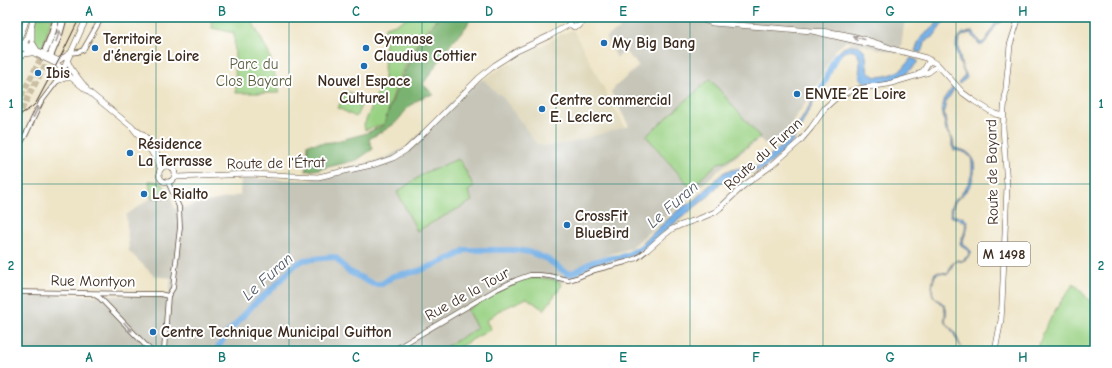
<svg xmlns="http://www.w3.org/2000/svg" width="1112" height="368" font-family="'Comic Neue',sans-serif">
<rect width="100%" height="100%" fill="#fff"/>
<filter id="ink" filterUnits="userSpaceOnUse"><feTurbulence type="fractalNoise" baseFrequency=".025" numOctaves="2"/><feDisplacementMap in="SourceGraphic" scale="8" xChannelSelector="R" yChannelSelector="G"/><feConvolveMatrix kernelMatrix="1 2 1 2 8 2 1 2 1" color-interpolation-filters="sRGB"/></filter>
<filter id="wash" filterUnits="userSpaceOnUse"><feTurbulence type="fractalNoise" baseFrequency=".012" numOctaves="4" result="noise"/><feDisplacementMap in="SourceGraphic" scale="16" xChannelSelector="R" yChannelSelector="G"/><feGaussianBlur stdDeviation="0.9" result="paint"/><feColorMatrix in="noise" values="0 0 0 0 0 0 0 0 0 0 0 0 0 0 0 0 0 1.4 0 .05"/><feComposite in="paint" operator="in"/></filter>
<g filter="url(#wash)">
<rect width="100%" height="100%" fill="#eee4c6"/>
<path fill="#dcd4b4" d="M573 30 625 128 569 143 544 146 537 144 500 94H498L483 79 562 34Z"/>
<path fill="#c6c5b8" d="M613 17H935L934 20 905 17 900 54 846 41 834 51 816 87 773 151 760 139 721 168 631 248 597 258 579 274 575 279 562 282 543 278H527L510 285 467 310 477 328 439 351H17V295L169 296 171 278 154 276 129 251 126 215 151 198H171L175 209 240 195 241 178 309 180 385 158 406 147 466 89 483 79 498 94 500 93 537 144 544 146 569 143 629 126 611 92 615 87 639 66 625 51 617 58 606 37 620 29Z"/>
<path fill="#99d183" stroke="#6a7e50" d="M36 17H52L42 49C30 44 35 28 36 17Z
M214 17H250L269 54 280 93H236L234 33 212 28 211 20Z
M407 17H437L419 40 398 80 384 124 365 130 364 125 381 85 384 84 385 27 399 23Z
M710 79 760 137 725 162 718 163 691 188 646 136Z
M346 91 364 99 356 117 338 108Z
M458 159 462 164 474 187 468 191 472 201 417 231 397 192 426 172Z
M149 181C163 181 165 186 171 198H151Z
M527 278C539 278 551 277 561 283L562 285 544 310 527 298 498 311 486 321 491 329 452 351H439L477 328 467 310 510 285Z
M1074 283 1095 307V351H1038C1042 326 1060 303 1074 283Z"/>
<path fill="#7ab371" stroke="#5a6e48" d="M439 17H471L466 27 453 41 423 84 434 95C424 94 413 103 406 110 402 115 399 120 394 124 386 130 377 134 369 139L373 149 357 160 320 169 306 171 308 144 332 142 364 134 384 125 400 80 420 41Z"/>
<path fill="#76b1e7" stroke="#586e82" d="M940 17H947L934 36 925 41 924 47 920 53 915 51 921 37 935 26Z
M1008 17H1010L996 25 987 40 983 45 979 44 971 33C956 35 957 44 960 57 961 61 961 66 963 69 965 72 966 73 967 78L959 84 958 83 963 78 965 75C960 64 954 52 957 40L963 33 972 32 974 33 979 42 982 43 985 41 995 24Z
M851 45C856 45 860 45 863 49 868 54 865 63 868 70 869 72 872 75 874 76 882 78 895 74 901 70 905 66 908 62 911 58L917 60V63C912 68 908 73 901 77 892 82 868 89 861 79 857 72 862 64 859 57 853 43 838 55 833 63L817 96 805 118 792 143 786 150 762 170 736 175 729 178 719 184 710 195 660 235 645 248 642 243 678 210 694 200 723 173 727 171 746 167H757L790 139 821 86 825 75 833 58 843 48Z
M954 86 955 88 946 102 944 111 947 128 948 133 953 139 954 147C958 150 964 149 968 153 979 160 974 182 967 190 963 195 958 197 955 202 953 205 952 210 952 214L955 216 962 217 967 221V229L962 243C965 247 969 247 971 252 970 256 966 260 962 261 957 262 960 259 955 262 951 265 951 270 948 274 945 274 941 272 938 273 933 274 931 291 933 295 937 300 944 303 946 309 947 313 945 318 945 322L954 331 961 347C955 338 954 330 945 323 944 319 946 314 945 310 944 304 935 300 933 295 931 292 933 277 935 273L937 272 948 273 951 265 957 260 962 261 969 255 968 250 961 245 960 243C963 236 967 230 965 222 961 219 953 218 951 216 949 212 952 203 954 201 955 199 957 198 959 197 966 188 973 178 972 166 972 162 972 157 968 155 965 151 958 151 954 150L952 146V139L946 131 942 109 945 97Z"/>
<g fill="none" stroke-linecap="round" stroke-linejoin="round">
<path stroke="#76b1e7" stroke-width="6" d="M818 95 823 85 836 56 838 55
M216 351 225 336 253 305 273 288 295 265 304 260 333 257 336 258 348 271 373 284H382L393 276 419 271 456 256 465 250H516L529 252 547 259 568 274C577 273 585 266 593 262 603 258 614 259 624 256 633 254 642 247 649 242"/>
</g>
</g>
<g filter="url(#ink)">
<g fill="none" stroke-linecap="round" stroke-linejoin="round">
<path stroke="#cabfa4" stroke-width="6" stroke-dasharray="6 3" stroke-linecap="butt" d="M17 104 44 52
M17 118 50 56"/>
<defs>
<path id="minor" d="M70 53 78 52 83 50 102 17
M17 149 26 134 41 102 57 81 63 70
M17 292 146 294H160L168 296
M93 294 100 298 151 351
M164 351 168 296 173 288 180 227 179 207 168 182
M392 351 497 289 516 280 530 275H540L549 276 568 280 576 278 595 270 626 262 637 258 647 250"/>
<path id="major" d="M694 17 712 23 812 31
M570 24 574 27 579 26 582 22 581 17
M570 24 569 20 570 17
M32 27V42L37 50
M18 41 57 60
M17 42 24 27 27 17
M17 45 57 64 68 75 132 127 151 151 161 169
M896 50C869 40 841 31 812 31L896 50 926 58 938 65 963 93 974 101 995 114 1003 116
M17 53C26 44 32 30 33 17
M17 59 24 54 31 53
M67 60 72 70 86 88
M58 61 69 54
M63 70 87 17
M919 73 923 71 930 60
M57 81 66 78H71
M135 130C148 135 153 148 160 159
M159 174a8 8 0 1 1 16 0a8 8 0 1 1-16 0Z
M174 176 178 177 249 174 318 177 376 164 393 158 406 150 421 136 479 78 495 65 517 51 549 36 570 24
M647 250 663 236 672 229 681 225 701 218 715 212 720 208 743 186 771 166 800 141 811 128 825 108 837 97 848 92 857 89 888 84 929 72 938 65
M995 351 1001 320 1002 304 1007 186 1003 127 1004 109 1010 45 1019 17"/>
<path id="highway" d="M46 49 52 34 57 17
M51 54 59 35 64 17"/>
</defs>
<use href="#minor" stroke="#564637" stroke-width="5.5"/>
<use href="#major" stroke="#564637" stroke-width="6"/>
<use href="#highway" stroke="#564637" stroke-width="8"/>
<use href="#minor" stroke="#fff" stroke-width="4"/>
<use href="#major" stroke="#fff" stroke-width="5"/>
<use href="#highway" stroke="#fff" stroke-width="6"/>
<path stroke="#3b2a1e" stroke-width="1" d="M17 116C24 112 31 109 36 103L61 56 80 17
M17 128 18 134 17 139"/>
</g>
<defs><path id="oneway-shaft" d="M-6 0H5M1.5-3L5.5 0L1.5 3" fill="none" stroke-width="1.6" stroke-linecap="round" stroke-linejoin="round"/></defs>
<g stroke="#a79f9a">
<use href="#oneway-shaft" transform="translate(58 36) rotate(-71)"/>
<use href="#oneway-shaft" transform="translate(859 38) rotate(-165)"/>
<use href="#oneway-shaft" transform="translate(36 112) rotate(-64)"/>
<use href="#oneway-shaft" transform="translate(128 327) rotate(47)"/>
</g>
</g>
<path fill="none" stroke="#0f766e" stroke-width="1" stroke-opacity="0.55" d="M156 17V351M289 17V351M422 17V351M556 17V351M690 17V351M823 17V351M956 17V351M17 184H1095"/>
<g fill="#1f6fb2" stroke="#fff" stroke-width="1.5">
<circle cx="604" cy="43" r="4"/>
<circle cx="95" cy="48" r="4"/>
<circle cx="366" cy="48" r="4"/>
<circle cx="364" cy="66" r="4"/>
<circle cx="38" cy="73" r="4"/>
<circle cx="797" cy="94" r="4"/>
<circle cx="542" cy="109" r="4"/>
<circle cx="130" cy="153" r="4"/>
<circle cx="144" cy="194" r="4"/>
<circle cx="567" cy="225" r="4"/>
<circle cx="153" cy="332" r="4"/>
</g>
<g text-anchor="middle" stroke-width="4" stroke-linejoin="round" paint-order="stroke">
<rect fill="#fff" stroke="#766a62" stroke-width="1" x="978" y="242" width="52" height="24" rx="3"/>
<g font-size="14" font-weight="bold" fill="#3b2a1e">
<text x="1004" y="259">M 1498</text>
</g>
<g font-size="15" font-weight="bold" fill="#3b2a1e" stroke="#fff" text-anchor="start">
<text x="103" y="44">Territoire<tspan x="103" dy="17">d'énergie Loire</tspan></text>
<text x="374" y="44">Gymnase<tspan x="374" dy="17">Claudius Cottier</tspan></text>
<text x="612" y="48">My Big Bang</text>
<text x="46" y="78">Ibis</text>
<text x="364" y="86" text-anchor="middle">Nouvel Espace<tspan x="364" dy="17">Culturel</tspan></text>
<text x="805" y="99">ENVIE 2E Loire</text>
<text x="550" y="105">Centre commercial<tspan x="550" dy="17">E. Leclerc</tspan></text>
<text x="138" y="149">Résidence<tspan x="138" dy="17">La Terrasse</tspan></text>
<text x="152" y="199">Le Rialto</text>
<text x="575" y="221">CrossFit<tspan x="575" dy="17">BlueBird</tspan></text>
<text x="161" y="337">Centre Technique Municipal Guitton</text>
</g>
<g font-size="15" fill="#575c3c" stroke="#fff">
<text x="254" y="69">Parc du<tspan x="254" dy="17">Clos Bayard</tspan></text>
</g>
<g font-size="15" fill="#3b2a1e" stroke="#fff">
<text transform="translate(763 154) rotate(-42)" y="5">Route du Furan</text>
<text transform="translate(276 163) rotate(-1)" y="5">Route de l'Étrat</text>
<text transform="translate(992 172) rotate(-91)" y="5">Route de Bayard</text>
<text transform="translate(93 281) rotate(1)" y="5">Rue Montyon</text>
<text transform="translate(467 294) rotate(-29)" y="5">Rue de la Tour</text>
</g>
<g font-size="16" font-style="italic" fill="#505964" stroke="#fff">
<text transform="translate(672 204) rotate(-41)" y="6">Le Furan</text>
<text transform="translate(267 276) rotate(-42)" y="6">Le Furan</text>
</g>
</g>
<rect width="1112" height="368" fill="none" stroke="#fff" stroke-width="44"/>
<rect x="22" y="22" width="1068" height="324" fill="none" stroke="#0f766e" stroke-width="1.5"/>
<g font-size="13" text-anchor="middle" font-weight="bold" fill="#0f766e">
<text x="89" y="16">A</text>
<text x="222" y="16">B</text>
<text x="356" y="16">C</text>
<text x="489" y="16">D</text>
<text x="623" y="16">E</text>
<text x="756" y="16">F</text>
<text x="890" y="16">G</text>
<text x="1023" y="16">H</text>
<text x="11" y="108">1</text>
<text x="1101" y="108">1</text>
<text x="11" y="270">2</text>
<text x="1101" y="270">2</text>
<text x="89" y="362">A</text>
<text x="222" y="362">B</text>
<text x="356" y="362">C</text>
<text x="489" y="362">D</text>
<text x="623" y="362">E</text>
<text x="756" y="362">F</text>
<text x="890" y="362">G</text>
<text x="1023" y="362">H</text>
</g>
</svg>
